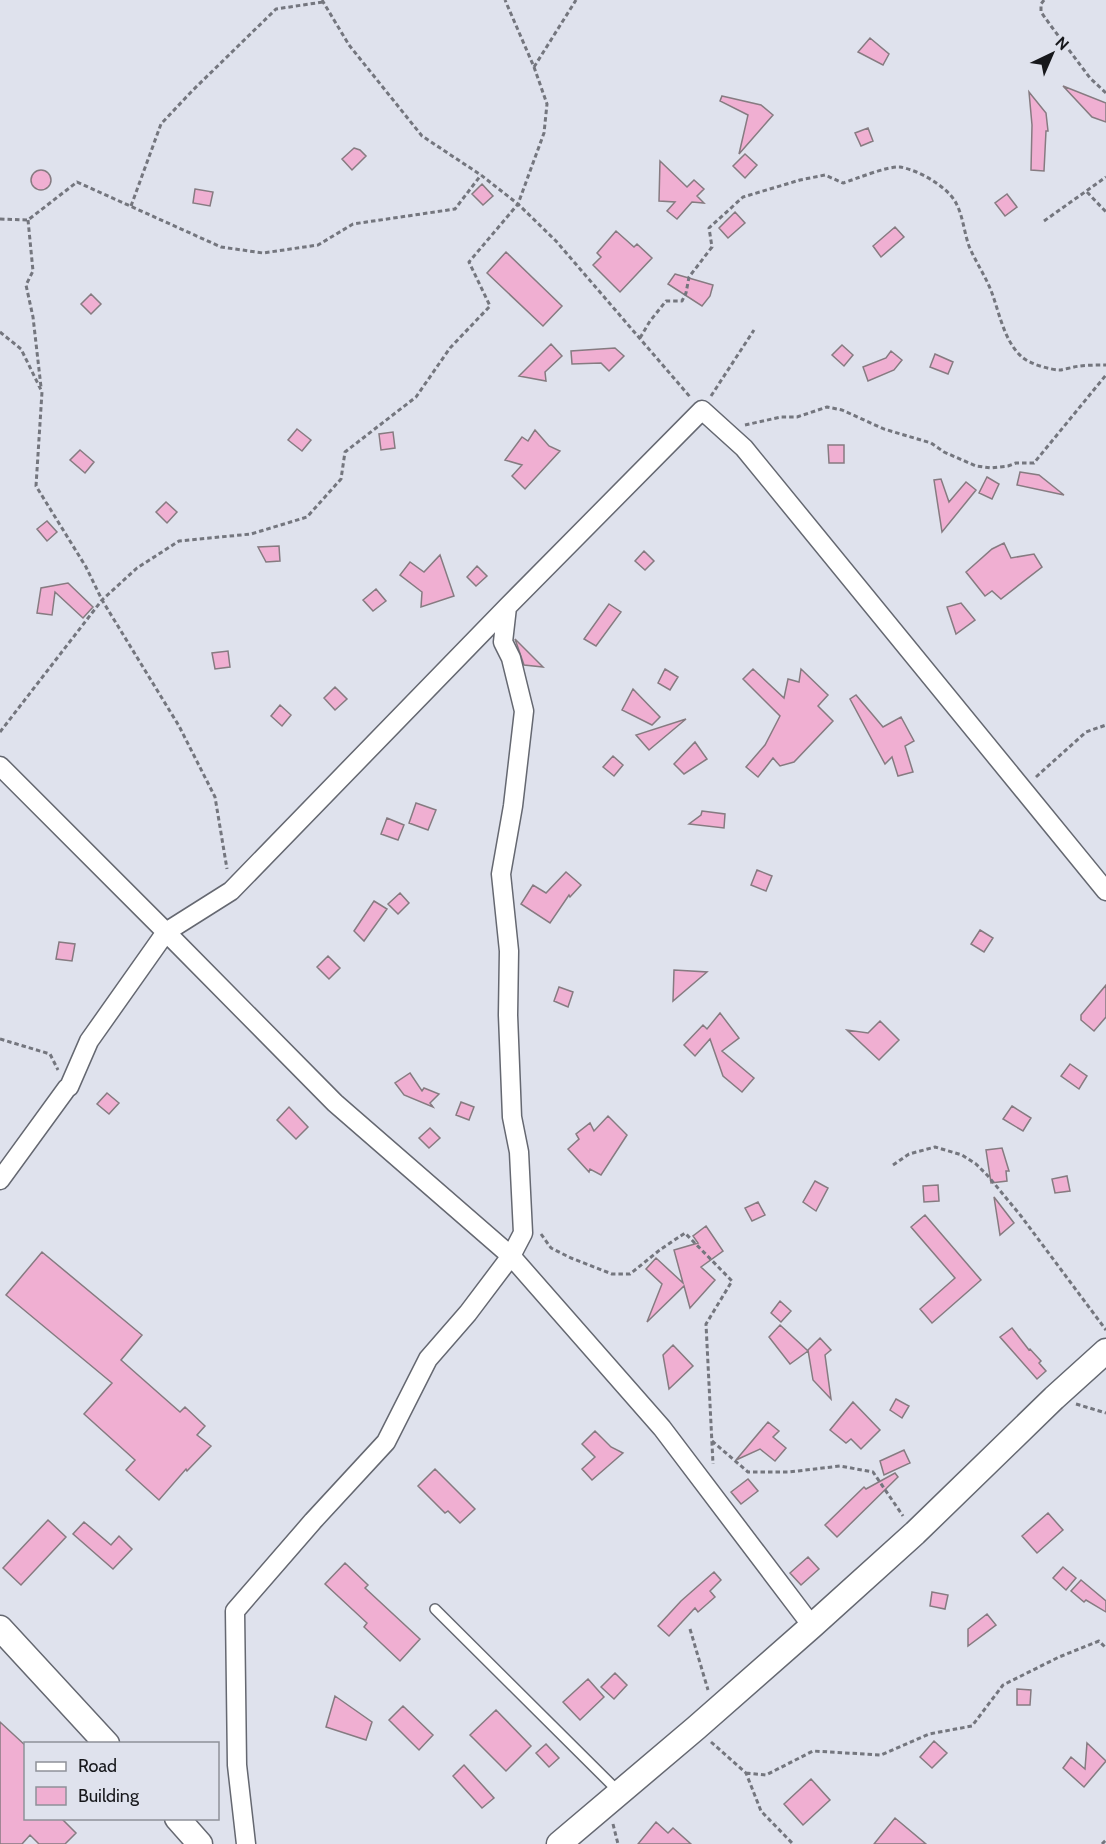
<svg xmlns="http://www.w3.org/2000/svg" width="1106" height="1844" font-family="Cabin,sans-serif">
<rect width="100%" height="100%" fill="#dfe2ed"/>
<path fill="#f0afd2" stroke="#867b81" stroke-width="1.5" d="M870 38 889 54 883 65 858 52Z
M1063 86 1106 103V122L1092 117Z
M1029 92 1046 113 1048 131H1046L1044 171 1031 170 1032 125Z
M722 96 761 105 773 115 739 154 748 115 720 101Z
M868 128 873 141 861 146 855 133Z
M354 148 360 150 366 156 352 170 342 159Z
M745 154 757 165 745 178 733 166Z
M660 161 687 187 694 180 704 189 697 196 704 203 692 202 677 219 667 211 675 202 659 201Z
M31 180a10 10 0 1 1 20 0a10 10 0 1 1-20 0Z
M482 184 493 196 483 205 472 194Z
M195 189 213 192 210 206 193 203Z
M1007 194 1017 207 1005 216 995 203Z
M735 212 745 223 728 238 719 228Z
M895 227 904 237 881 257 873 246Z
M616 231 634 247 637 244 652 258 620 292 593 265 601 257 597 253Z
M506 252 562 306 543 326 487 273Z
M675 274 713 285 710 296 702 306 668 284Z
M91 294 101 304 91 314 81 304Z
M551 344 562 356 545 372 546 381 519 376Z
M842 345 853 355 844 366 832 355Z
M615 348 624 356 609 371 601 363 572 364 571 351Z
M891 351 902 360 894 370 868 381 863 367 886 358Z
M935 354 953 362 948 374 930 367Z
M297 429 311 440 302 451 288 440Z
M535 430 549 446 560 451 525 489 512 476 522 465 505 460 522 437 528 441Z
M393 432 395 448 381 450 379 434Z
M828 445H844V463H829Z
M80 450 94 462 85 473 70 460Z
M1020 472 1039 475 1064 495 1017 485Z
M987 477 999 484 992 499 979 493Z
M941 479 949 502 966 482 976 490 942 532 934 480Z
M166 502 177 512 167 523 156 512Z
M47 521 57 532 47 541 37 529Z
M1004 543 1011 558 1034 554 1042 567 1001 599 992 591 985 596 966 572 992 549Z
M279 546 280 561 266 562 258 547Z
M644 551 654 561 645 570 635 561Z
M440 555 454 596 421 607 422 592 400 575 410 562 424 572Z
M477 566 487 576 476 586 467 577Z
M68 583 93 607 83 618 55 592 52 615 37 613 41 588Z
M376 589 386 601 373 611 363 600Z
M961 603 975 620 956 634 947 607Z
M609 604 621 612 596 646 584 639Z
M515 639 543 667 524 665Z
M228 651 230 667 215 669 212 653Z
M665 669 678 677 670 690 658 683Z
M753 669 784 698 788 679 799 682 801 669 828 695 818 706 833 721 794 762 780 766 773 758 758 777 746 767 765 745 780 716 743 679Z
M335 687 347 699 335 710 324 698Z
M633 689 660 717 652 725 622 710Z
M856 695 883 727 901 717 914 741 905 746 913 772 898 776 892 757 885 764 850 699Z
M280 705 291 715 282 726 271 716Z
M686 719 649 750 636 735Z
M695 742 707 759 684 774 674 764Z
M613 756 623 765 614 776 603 767Z
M416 803 436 810 428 830 409 823Z
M702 811 725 814 724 828 689 824 701 815Z
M387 818 404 825 398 840 381 834Z
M757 870 772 876 766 891 751 885Z
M566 872 581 885 570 897 569 895 550 923 521 904 533 885 546 893Z
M400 893 409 903 398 914 388 904Z
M374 901 387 909 364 941 354 931Z
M980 930 993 938 984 952 971 944Z
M59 942 75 944 72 961 56 959Z
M328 956 340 968 329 979 317 967Z
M674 970 707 972 673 1001Z
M1106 985V1017L1094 1031 1081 1020V1015Z
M559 987 573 992 568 1007 554 1001Z
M720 1013 739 1038 722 1051 754 1078 742 1092 723 1076 710 1039 695 1056 684 1045 703 1025 707 1029Z
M880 1021 899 1040 879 1060 847 1030 868 1033Z
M1070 1064 1087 1076 1079 1089 1061 1076Z
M410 1073 422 1091 424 1088 439 1094 430 1103 433 1107 404 1095 395 1083Z
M107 1093 119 1103 109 1114 97 1104Z
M461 1102 474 1107 469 1120 456 1115Z
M1012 1106 1031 1118 1023 1131 1003 1119Z
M289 1107 308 1127 296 1139 277 1120Z
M608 1116 627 1135 601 1175 590 1169 589 1172 568 1149 579 1139 576 1134 590 1123 594 1131Z
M430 1128 440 1138 429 1148 419 1138Z
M1002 1148 1009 1171H1006L1007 1181 991 1183 986 1150Z
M1067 1176 1070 1191 1055 1193 1052 1179Z
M815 1181 828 1188 816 1211 803 1202Z
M938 1185 939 1201 924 1202 923 1186Z
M994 1197 1014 1223 1000 1235Z
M758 1202 765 1215 752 1221 745 1208Z
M925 1215 981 1280 932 1323 920 1309 955 1278 911 1227Z
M706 1226 723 1251 701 1267 715 1280 690 1308 684 1286 647 1322 662 1284 646 1269 656 1258 683 1283 674 1250 698 1243 693 1236Z
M42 1252 142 1335 121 1360 180 1412 185 1407 205 1426 197 1435 211 1446 187 1471 186 1469 159 1500 126 1470 135 1460 84 1414 112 1383 6 1295Z
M780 1301 791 1311 781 1322 771 1313Z
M780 1325 808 1351 790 1364 769 1337Z
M1012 1328 1029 1350 1030 1349 1041 1361 1039 1363 1046 1371 1037 1379 1000 1337Z
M820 1338 831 1350 825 1355 831 1399 813 1380 808 1350Z
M673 1345 693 1366 669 1389 663 1355Z
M896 1399 909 1406 902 1418 890 1410Z
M853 1402 880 1430 861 1449 851 1439 846 1443 830 1430Z
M768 1422 779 1431 773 1437 786 1448 775 1461 760 1449 736 1460Z
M595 1431 611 1447 623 1453 592 1480 582 1469 595 1457 582 1444Z
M904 1450 910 1463 884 1475 880 1461Z
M435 1469 475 1509 460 1523 448 1511 445 1513 418 1486Z
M895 1473 898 1477 837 1537 825 1525 864 1487 866 1489Z
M748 1479 758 1491 741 1504 731 1492Z
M1048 1513 1063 1530 1037 1553 1022 1536Z
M48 1520 66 1537 21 1585 3 1568Z
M84 1522 111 1545 119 1536 132 1549 113 1569 73 1534Z
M808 1557 819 1569 801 1585 790 1573Z
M345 1563 368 1585 365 1588 420 1639 400 1661 364 1627 367 1623 325 1584Z
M1063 1567 1076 1578 1066 1590 1053 1578Z
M714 1572 721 1580 710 1591 715 1597 698 1612 695 1608 669 1636 658 1626 681 1601Z
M1081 1580 1106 1601V1612L1086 1600 1084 1602 1071 1591Z
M932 1592 948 1595 945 1609 930 1606Z
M987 1614 996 1625 968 1646V1629Z
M615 1673 627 1685 614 1699 601 1687Z
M588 1679 604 1697 580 1720 563 1702Z
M1017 1689 1031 1690 1030 1705H1017Z
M335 1696 372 1722 366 1740 326 1727Z
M403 1706 433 1735 419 1750 389 1720Z
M496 1710 531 1746 506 1771 470 1735Z
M0 1722 26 1746V1818H61L76 1833 65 1844H39L30 1835 22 1844H0Z
M934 1741 947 1753 932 1768 920 1757Z
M1087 1743 1106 1761 1084 1787 1063 1768 1071 1757 1085 1769Z
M546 1744 559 1758 549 1767 536 1753Z
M464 1765 494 1798 482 1808 453 1776Z
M811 1779 830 1800 803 1825 784 1804Z
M895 1818 926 1844H874Z
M656 1822 668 1833 673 1828 691 1844H638Z"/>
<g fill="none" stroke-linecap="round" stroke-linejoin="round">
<defs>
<path id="lane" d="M435 1609 619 1792"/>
<path id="street" d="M0 766 166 932 89 1041 69 1087 67 1088 0 1180
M812 1626 662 1428 511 1256 335 1103 166 932 231 891 507 607 702 410 744 448 1106 891
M246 1844 237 1765 235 1611 313 1521 386 1442 428 1359 468 1313 511 1256 523 1233 519 1152 512 1117 508 1015 509 951 501 874 513 806 524 711 511 658 503 642 507 607"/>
<path id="secondary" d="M0 1628 107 1744
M177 1818 200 1844
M559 1844 696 1728 812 1626 915 1533 1054 1398 1106 1351"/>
</defs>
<use href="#lane" stroke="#656871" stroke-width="12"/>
<use href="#street" stroke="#656871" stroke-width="21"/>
<use href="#secondary" stroke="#656871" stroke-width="27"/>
<path stroke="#74767e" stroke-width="3" stroke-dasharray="4.5 3" stroke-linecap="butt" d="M322 0 349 45 422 136 481 175 518 204 556 241 691 398
M1044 0 1041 4V12L1051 26 1090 78 1106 93
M534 67 576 0
M1087 192 1106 212
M131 206 161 124 192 91 276 9 323 2
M0 219 28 220 77 182 221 247 263 253 318 245 353 224 455 209 481 175
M28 220 33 271 26 285 33 317 41 387
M1044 221 1106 177
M0 332 21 349 42 392 36 486 86 567 102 600 179 726 215 797 227 869
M640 338 650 321 666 301H682L686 293 689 277 712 247 709 228 743 197 800 180 825 175 843 183C856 179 887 166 900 167 918 170 947 186 956 203 963 216 964 232 969 246 976 263 987 278 993 296 1000 316 1005 342 1022 357 1030 364 1050 370 1061 370 1065 369 1070 368 1074 367 1084 365 1096 365 1106 365
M711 396 754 330
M745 425 781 417H797L827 407 842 410 884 429 931 443 944 452 976 466 991 468 1008 466 1016 463H1034L1106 375
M0 732 102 600 137 568 179 541 251 534 307 517 341 479 345 452 416 397 450 348 490 306 469 262 518 204 544 133 547 104 534 67 505 0
M1036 777 1086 732 1106 725
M0 1039 50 1054 58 1070
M893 1165 909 1154 935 1147 962 1155 976 1164 988 1176 1021 1216 1106 1330
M541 1234 551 1248 571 1258 612 1274H630L661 1249 685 1233 732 1281 706 1324 713 1464
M1076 1404 1106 1413
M712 1441 748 1472H789L840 1466 873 1472 903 1516
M690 1629 708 1690
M711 1742 746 1773 761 1811 793 1844
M746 1773 766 1775 813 1751 881 1755 929 1734 972 1726 1003 1685 1059 1657 1099 1641 1106 1648
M613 1824 618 1844
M1102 1844 1106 1840"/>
<use href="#lane" stroke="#fff" stroke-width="9"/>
<use href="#street" stroke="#fff" stroke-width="18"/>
<use href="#secondary" stroke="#fff" stroke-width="24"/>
</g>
<rect x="24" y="1742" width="195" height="78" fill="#dfe2ed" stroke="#8f9199" stroke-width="1.5"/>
<rect x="36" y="1762" width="30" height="9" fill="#ffffff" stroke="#8f9199" stroke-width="1.5"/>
<text x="78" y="1772" font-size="18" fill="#17181c">Road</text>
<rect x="36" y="1787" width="30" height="18" fill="#f0afd2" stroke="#8f9199" stroke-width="1.5"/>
<text x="78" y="1802" font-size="18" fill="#17181c">Building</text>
<g transform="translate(1052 54) rotate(44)" stroke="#dfe2ed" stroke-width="4.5" paint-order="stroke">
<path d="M0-4.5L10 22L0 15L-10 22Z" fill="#17181c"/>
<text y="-9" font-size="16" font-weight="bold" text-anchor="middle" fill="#17181c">N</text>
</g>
</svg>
